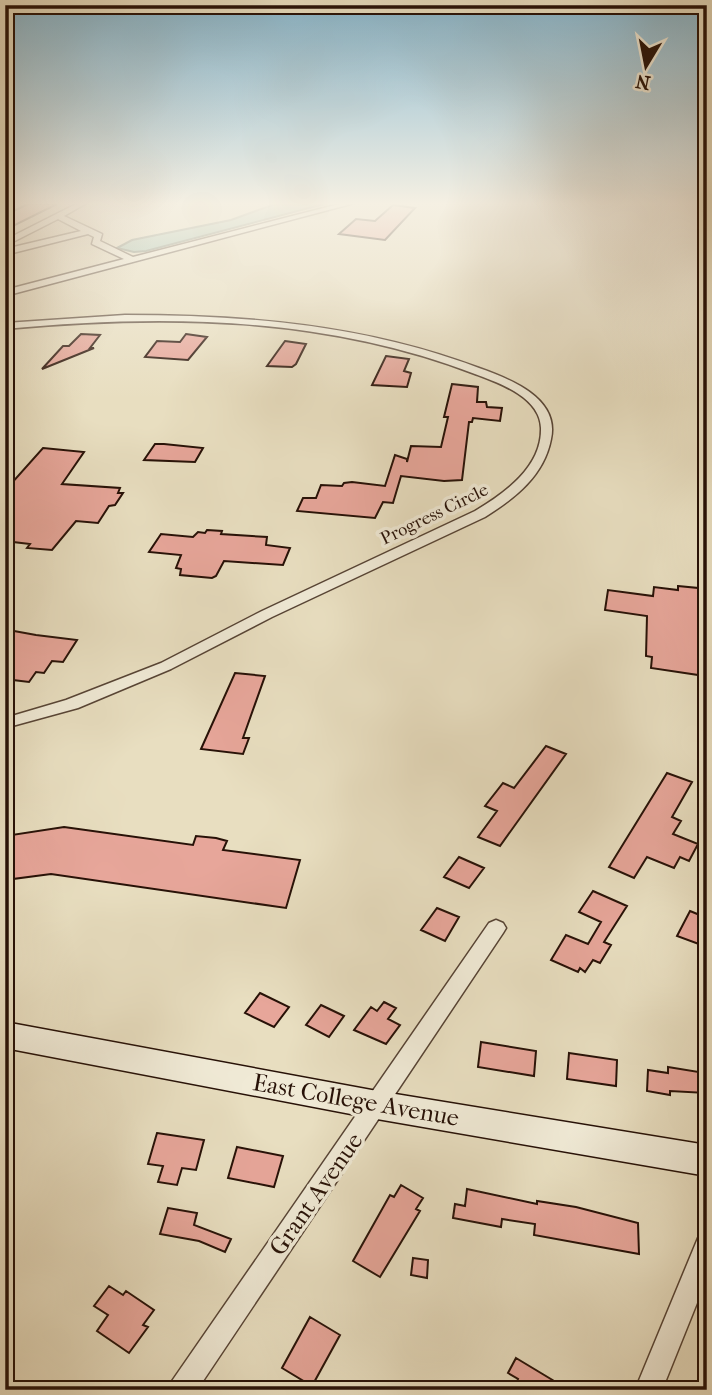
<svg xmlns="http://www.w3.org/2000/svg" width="712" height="1395" font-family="'IM FELL French Canon',serif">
<rect width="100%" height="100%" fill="#e8dec0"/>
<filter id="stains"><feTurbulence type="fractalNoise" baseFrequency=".00286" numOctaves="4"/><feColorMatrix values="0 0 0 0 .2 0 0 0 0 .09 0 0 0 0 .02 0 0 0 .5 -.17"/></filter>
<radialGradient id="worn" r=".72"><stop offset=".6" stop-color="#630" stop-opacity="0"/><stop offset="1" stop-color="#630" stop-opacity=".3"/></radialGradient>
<path fill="#98bdac" stroke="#6b786a" stroke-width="2" d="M275 204H324L146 251 134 252 117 248 132 240 231 220Z"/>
<path fill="#e7a69a" stroke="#271107" stroke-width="2" d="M28 204H57L5 230V215Z
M393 205 415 208 385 240 339 234 356 219 375 221Z
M81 334 100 335 90 348H94L42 369 63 346H69Z
M186 334 207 337 188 360 145 357 157 341 180 342Z
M285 341 306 344 296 364 292 367 267 366Z
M386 356 409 359 404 371 411 373 407 387 372 385Z
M452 384 478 387 477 402H486L487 407 502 408 500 421 473 418 472 422H469L462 480 444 481 401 476 393 503 383 502 375 518 297 511 303 498H316L321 485 342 486 344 483 352 482 385 486 395 455 407 459V462L411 446 441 447 448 417H444Z
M155 444H164L203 448 195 462 144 460Z
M43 448 84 452 62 484 120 488 118 493H123L115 505 109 506 98 523 76 521 52 550 27 548 30 544 5 541V483L11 484Z
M207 530 222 531 221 534 267 537 266 545 290 548 283 565 224 561 216 576 212 578 180 575 181 569 176 568 181 555 149 552 161 534 193 537 198 532 205 533Z
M678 586 698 588V593L707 594 705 676 651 668 652 657 646 656 647 616 605 610 608 590 653 596 654 587 678 590Z
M14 631 36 635 77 640 63 662 52 661 44 673 36 672 29 682 5 679V632Z
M235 673 265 676 243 738H249L243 754 201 749Z
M546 746 566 754 500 846 478 837 497 811 485 806 503 783 514 788Z
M667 773 692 782 672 817 681 821 673 834 698 844 689 861 680 857 674 868 647 857 634 878 609 867Z
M64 827 193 845 196 836 216 838 227 841 223 850 300 860 286 908 51 874 5 880V836Z
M459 857 484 868 469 888 444 877Z
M593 891 627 906 604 942 611 945 600 963 593 960 585 972 580 968 578 972 551 960 566 935 588 944 601 922 579 912Z
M437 908 459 917 445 941 421 930Z
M690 911 707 918V947L677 936Z
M260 993 289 1007 274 1027 245 1013Z
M384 1002 396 1008 388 1019 400 1025 386 1044 354 1030 371 1007 377 1011Z
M321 1005 344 1016 329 1037 306 1025Z
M481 1042 536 1051 534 1076 478 1067Z
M569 1053 617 1060 616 1086 567 1079Z
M668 1067 705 1073 706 1093 670 1091V1095L647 1091 648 1070 668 1073Z
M157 1133 204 1140 196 1170 182 1168 177 1185 158 1182 163 1166 148 1164Z
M237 1147 283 1156 274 1187 228 1178Z
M401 1185 423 1198 416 1209 420 1211 380 1277 353 1261 390 1195 394 1197Z
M467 1189 537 1204V1201L576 1207 638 1223 639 1254 534 1235 535 1224 502 1219 501 1227 453 1218 455 1204 465 1206Z
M168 1208 197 1213 194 1225 231 1239 225 1252 199 1241 160 1234Z
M413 1258 428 1260 427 1278 411 1275Z
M109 1286 123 1295 126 1291 154 1310 143 1325 148 1327 129 1353 97 1331 108 1315 94 1306Z
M310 1317 340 1335 312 1386 282 1368Z
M516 1358 569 1390H513L518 1379 508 1373Z"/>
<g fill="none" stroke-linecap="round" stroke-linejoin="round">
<defs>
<path id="minor" d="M76 204H85L64 216 102 234 100 241 133 257 339 204H351L5 296V290L124 259 92 244 94 237 88 234 5 255V249L81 231 58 219 5 246V240Z
M125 315C247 315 365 325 479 368 510 379 560 398 551 439 544 476 515 498 485 517L272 617 171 669 78 708 5 728V718L66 700 161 663 262 611 475 511C505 493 542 467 541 428 540 397 499 383 475 374 324 316 164 314 5 329V323Z
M496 920 503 923 506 928 503 933 197 1390H168L172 1381 489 923Z
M707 1235V1278L662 1390H635L698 1238Z"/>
<path id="secondary" d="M5 1022 377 1091 707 1145V1176L377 1119 5 1048Z"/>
</defs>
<use href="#minor" stroke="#574435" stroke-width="3"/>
<use href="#secondary" stroke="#271107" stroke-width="3"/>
<use href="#minor" fill="#f0ead6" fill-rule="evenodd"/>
<use href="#secondary" fill="#f0ead6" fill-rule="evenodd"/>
</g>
<linearGradient id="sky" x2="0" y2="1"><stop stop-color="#88b8d0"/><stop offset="0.51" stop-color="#f5f0e3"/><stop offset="1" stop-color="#f5f0e3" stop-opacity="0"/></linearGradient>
<rect width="712" height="399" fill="url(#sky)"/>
<g text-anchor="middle" stroke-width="7" stroke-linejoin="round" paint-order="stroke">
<g font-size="18" fill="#271107" stroke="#f0ead6">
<text transform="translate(434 514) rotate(-26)" y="6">Progress Circle</text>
</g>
<g font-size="24" fill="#271107" stroke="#f0ead6">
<text transform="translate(356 1100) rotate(10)" y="8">East College Avenue</text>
<text transform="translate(316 1194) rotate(-55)" y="8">Grant Avenue</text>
</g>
</g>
<rect width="712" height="1395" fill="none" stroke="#e8dec0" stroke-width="28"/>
<rect x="7" y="7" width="698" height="1381" fill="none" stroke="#271107" stroke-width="3.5"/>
<rect x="14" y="14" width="684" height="1367" fill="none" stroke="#271107" stroke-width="2"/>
<g transform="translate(646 66) rotate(190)" stroke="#f0ead6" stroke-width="5" paint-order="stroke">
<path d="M0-5L12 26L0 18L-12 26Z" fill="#271107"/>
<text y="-10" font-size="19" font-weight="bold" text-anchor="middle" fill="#271107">N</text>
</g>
<rect width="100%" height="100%" filter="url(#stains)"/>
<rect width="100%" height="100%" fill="url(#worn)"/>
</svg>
